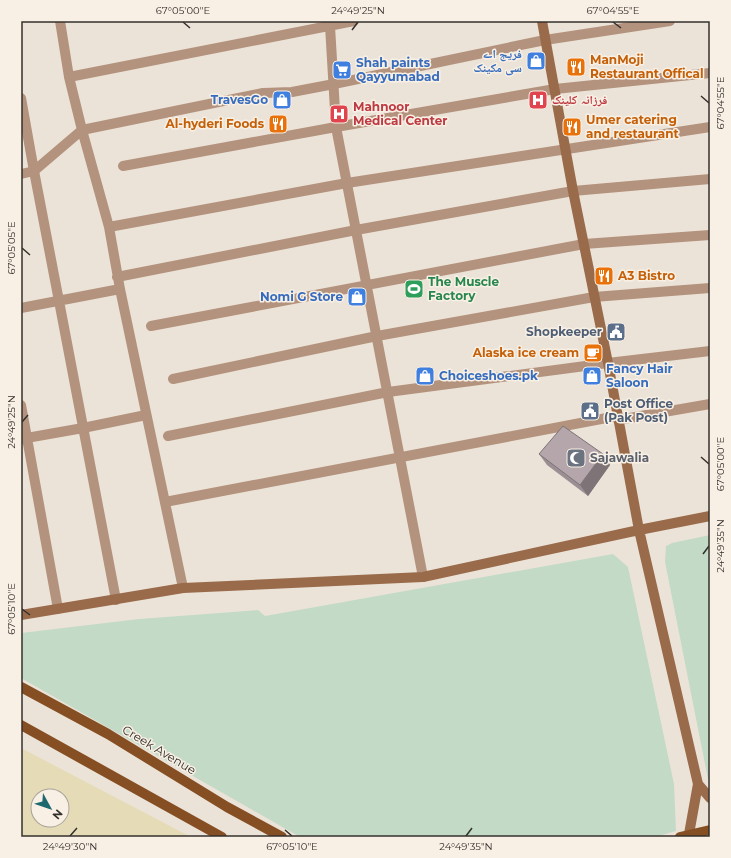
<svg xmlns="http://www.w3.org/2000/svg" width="731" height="858" font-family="Montserrat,'Noto Naskh Arabic',sans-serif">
<rect width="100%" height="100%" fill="#ece3d8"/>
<path fill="#c3dac7" d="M710 535V781L708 779 665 562 666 546 672 543Z
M613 554 628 567 674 784 676 831 655 837H300L21 678V633L139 619 258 610 265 616Z"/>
<path fill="#e5dbb6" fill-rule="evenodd" d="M21 748 191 837H21ZM38 796H62V820H38Z"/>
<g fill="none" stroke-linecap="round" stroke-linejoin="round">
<path stroke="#b3937d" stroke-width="10" d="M60 21 69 77 82 130 109 227 120 289 183 588
M329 21 330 26 336 127 423 577
M69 77 354 21
M21 98 34 171 59 301 116 600
M123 166 336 127 555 89 710 73
M21 174 34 171 82 130 263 93 292 92 334 84 545 40 670 21
M109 227 347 183 710 127
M117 277 356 230 573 191 710 179
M21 308 120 289
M151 326 584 244 710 235
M173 379 377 336 594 297 710 288
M21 405 58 609
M618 420 710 404
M168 436 388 392 608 363 710 351
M21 439 83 428 146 415
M165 502 617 416"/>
<path stroke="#996b4b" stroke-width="10" d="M542 21 573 191 608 363 639 530 698 784 689 834
M21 615 183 588 423 577 639 530 710 516
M698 784 710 798"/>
<path stroke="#854e23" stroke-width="10" d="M21 687 108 734 227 807 282 837
M21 725 222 837
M680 837 710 830"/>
</g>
<path fill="#9b8f93" d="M539 454H603L610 465 588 496 547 465Z"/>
<path fill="#7e7478" d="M603 454 610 465 588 496 580 485Z"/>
<path fill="#b4a6ab" stroke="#7e7478" d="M563 426 603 454 580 485 539 454Z"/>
<path fill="none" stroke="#34302c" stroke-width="1.5" d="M183 22 190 28M613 22 621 28M352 30 358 22M701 96 709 103M22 248 30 255M22 422 28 415M701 457 709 464M703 554 709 546M22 609 30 615M285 830 292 836M70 836 77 828M466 836 472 828"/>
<defs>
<symbol id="shop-square" viewBox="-11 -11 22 22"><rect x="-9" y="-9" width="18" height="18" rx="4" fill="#3f7fe0" stroke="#f9f0e5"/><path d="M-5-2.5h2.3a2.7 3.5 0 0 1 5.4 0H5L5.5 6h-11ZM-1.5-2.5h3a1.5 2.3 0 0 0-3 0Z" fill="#fff"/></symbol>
<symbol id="restaurant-square" viewBox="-11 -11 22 22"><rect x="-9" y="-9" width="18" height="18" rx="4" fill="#e8710a" stroke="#f9f0e5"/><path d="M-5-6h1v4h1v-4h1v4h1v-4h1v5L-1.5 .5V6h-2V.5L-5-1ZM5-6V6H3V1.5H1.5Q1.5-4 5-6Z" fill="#fff"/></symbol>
<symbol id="supermarket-square" viewBox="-11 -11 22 22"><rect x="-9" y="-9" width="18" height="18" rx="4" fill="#3f7fe0" stroke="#f9f0e5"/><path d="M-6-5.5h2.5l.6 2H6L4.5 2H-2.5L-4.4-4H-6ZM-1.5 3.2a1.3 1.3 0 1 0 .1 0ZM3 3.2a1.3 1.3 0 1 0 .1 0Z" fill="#fff"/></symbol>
<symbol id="hospital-square" viewBox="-11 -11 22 22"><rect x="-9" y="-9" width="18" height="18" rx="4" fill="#e0444e" stroke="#f9f0e5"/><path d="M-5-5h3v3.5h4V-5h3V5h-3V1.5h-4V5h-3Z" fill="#fff"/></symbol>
<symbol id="stadium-square" viewBox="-11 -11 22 22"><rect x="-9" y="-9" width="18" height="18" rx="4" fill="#2e9e5b" stroke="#f9f0e5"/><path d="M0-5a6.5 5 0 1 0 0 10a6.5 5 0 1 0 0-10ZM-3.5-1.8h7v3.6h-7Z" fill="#fff"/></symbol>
<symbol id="civic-square" viewBox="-11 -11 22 22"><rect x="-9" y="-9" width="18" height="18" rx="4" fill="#5c6f8a" stroke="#f9f0e5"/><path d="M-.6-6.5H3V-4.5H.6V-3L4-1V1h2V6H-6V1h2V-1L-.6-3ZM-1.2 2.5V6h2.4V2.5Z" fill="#fff"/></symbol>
<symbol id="cafe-square" viewBox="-11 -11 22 22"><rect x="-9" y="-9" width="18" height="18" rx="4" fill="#e8710a" stroke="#f9f0e5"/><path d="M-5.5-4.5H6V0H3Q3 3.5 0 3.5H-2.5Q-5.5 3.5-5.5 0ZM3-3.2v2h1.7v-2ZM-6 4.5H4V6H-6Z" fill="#fff"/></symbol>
<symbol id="mosque-square" viewBox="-11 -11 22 22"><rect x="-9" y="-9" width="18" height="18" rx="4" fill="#6b7280" stroke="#f9f0e5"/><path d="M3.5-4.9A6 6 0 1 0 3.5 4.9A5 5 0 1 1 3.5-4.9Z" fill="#fff"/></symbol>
</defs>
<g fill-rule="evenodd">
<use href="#shop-square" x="525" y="50" width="22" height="22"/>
<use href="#restaurant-square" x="565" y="56" width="22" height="22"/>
<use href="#supermarket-square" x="331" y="59" width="22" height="22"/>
<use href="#shop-square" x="271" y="89" width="22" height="22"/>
<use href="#hospital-square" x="527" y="89" width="22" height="22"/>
<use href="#hospital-square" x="328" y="103" width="22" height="22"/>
<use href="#restaurant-square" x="267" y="113" width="22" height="22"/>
<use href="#restaurant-square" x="561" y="116" width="22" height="22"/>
<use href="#restaurant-square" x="593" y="265" width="22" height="22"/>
<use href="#stadium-square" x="403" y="278" width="22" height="22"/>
<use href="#shop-square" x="346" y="286" width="22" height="22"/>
<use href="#civic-square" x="605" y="321" width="22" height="22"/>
<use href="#cafe-square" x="582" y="342" width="22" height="22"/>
<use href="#shop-square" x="414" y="365" width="22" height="22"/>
<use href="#shop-square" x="581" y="365" width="22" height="22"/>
<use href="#civic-square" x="579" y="400" width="22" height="22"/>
<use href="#mosque-square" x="565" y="447" width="22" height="22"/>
</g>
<g text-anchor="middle" stroke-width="3" stroke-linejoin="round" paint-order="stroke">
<g font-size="12" font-weight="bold" fill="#366cbe" stroke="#f9f0e5" text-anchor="end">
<text x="522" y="58">فریج اے<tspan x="522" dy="14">سی مکینک</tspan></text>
<text x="356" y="67" text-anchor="start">Shah paints<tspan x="356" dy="14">Qayyumabad</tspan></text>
<text x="268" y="104">TravesGo</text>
<text x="343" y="301">Nomi G Store</text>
<text x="606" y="373" text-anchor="start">Fancy Hair<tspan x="606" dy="14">Saloon</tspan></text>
<text x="439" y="380" text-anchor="start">Choiceshoes.pk</text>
</g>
<g font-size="12" font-weight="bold" fill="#c56008" stroke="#f9f0e5" text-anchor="start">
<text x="590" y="64">ManMoji<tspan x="590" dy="14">Restaurant Offical</tspan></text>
<text x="586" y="124">Umer catering<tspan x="586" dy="14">and restaurant</tspan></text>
<text x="264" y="128" text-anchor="end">Al-hyderi Foods</text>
<text x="618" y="280">A3 Bistro</text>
<text x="579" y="357" text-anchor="end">Alaska ice cream</text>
</g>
<g font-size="12" font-weight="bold" fill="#be3a42" stroke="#f9f0e5" text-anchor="start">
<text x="552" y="104">فرزانہ کلینک</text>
<text x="353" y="111">Mahnoor<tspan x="353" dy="14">Medical Center</tspan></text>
</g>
<g font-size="12" font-weight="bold" fill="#27864d" stroke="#f9f0e5" text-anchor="start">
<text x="428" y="286">The Muscle<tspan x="428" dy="14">Factory</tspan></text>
</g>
<g font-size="12" font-weight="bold" fill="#4e5e75" stroke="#f9f0e5" text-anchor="end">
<text x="602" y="336">Shopkeeper</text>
<text x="604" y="408" text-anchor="start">Post Office<tspan x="604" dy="14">(Pak Post)</tspan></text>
</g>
<g font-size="12" font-weight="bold" fill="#5b616d" stroke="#f9f0e5" text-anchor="start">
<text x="590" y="462">Sajawalia</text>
</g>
<g font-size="12" fill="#34302c" stroke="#f9f0e5">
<text transform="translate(159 750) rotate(31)" y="4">Creek Avenue</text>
</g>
</g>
<rect width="731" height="858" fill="none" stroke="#f9f0e5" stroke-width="44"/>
<g transform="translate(50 808) rotate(130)"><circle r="19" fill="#f9f0e5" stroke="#aaa39b"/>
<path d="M0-3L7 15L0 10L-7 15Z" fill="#1c696f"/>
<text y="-6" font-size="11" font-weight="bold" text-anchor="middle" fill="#34302c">N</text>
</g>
<rect x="22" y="22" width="687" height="814" fill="none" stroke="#34302c" stroke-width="1.5"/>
<g font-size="10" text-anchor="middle" fill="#34302c">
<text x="183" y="14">67°05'00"E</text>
<text x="358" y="14">24°49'25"N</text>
<text x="613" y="14">67°04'55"E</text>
<text transform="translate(720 103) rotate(-90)" y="4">67°04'55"E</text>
<text transform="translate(11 248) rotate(-90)" y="4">67°05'05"E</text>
<text transform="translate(11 422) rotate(-90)" y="4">24°49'25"N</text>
<text transform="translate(720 464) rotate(-90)" y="4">67°05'00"E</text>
<text transform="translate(720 546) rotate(-90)" y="4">24°49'35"N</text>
<text transform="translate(11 609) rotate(-90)" y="4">67°05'10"E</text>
<text x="70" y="850">24°49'30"N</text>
<text x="292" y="850">67°05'10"E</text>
<text x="466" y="850">24°49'35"N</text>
</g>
</svg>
